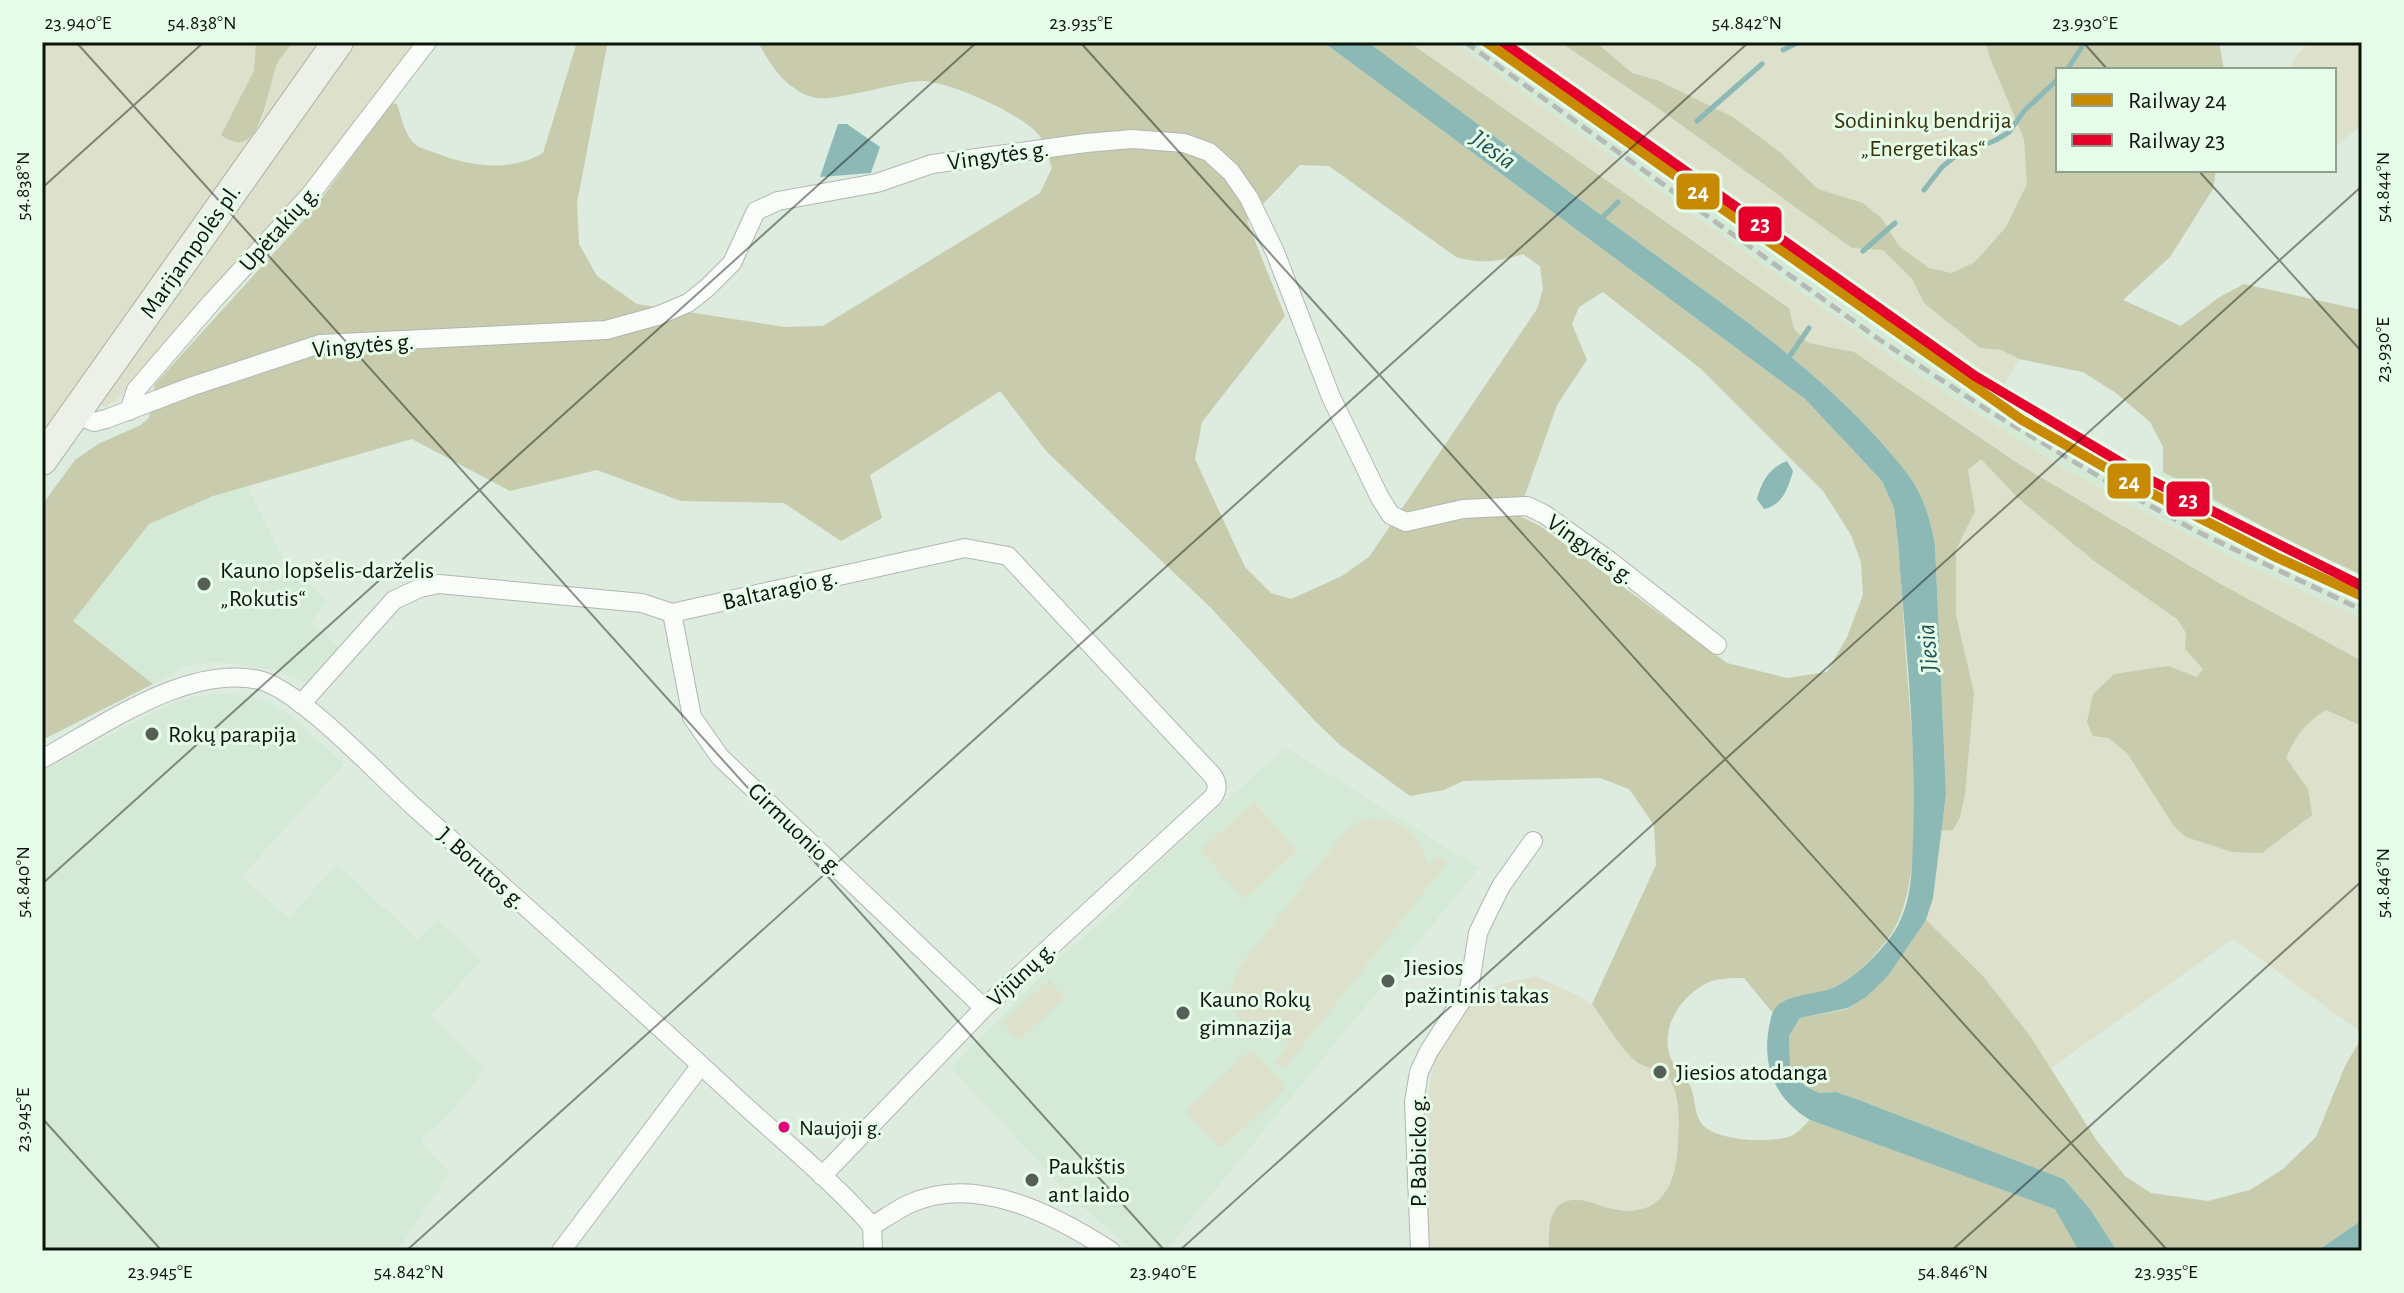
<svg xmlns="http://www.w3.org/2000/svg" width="2404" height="1293" font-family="'Alegreya Sans',sans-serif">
<rect width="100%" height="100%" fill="#deebdf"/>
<path fill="#d4ead6" d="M1452 42H1517L1833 267 2004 385 2156 475 2163 472 2291 542 2362 575V619L2230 557 2068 471 1979 415 1894 359Z
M247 486 287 567 328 601 311 622 343 651 309 684 279 671 218 662 188 665 153 684 72 621 149 524 213 496Z
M224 694 248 696 269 702 292 717 344 764 241 877 289 918 337 864 418 940 437 920 482 960 431 1015 485 1069 457 1106 420 1141 450 1173 397 1251H42V771L171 704 198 696Z
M1285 747 1479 868 1165 1251H1134L1069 1195 951 1068 1060 957 1130 898 1138 882Z"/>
<path fill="#dde0ca" d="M42 42H256L254 71 222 135 230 142C273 140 263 91 278 63 282 55 288 49 293 42H324L42 443V403L44 400 42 392Z
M355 42H418L305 188 189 315 119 398 106 407 98 403 103 396Z
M1409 42H1452L1894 359 1979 415 2068 471 2230 557 2362 619V661L2217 582 2019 463 1854 352 1808 343 1794 329 1789 307Z
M1517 42H1560L1655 106 1852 248 1883 250 1912 279 1924 303 1980 348 2001 350 2019 359 2004 385 1833 267Z
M1596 42H1986L1990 58 2024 139 2027 184 2006 227 1975 262 1952 273 1929 268 1899 246 1882 219 1863 203 1818 189 1781 153 1733 117 1657 80 1632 73Z
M2311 42H2362V125L2334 148V70H2291C2292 57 2301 50 2311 42Z
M1981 458 2017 497 2094 561 2177 619 2186 633 2185 649 2203 669 2197 678 2168 666 2109 737 2127 753 2174 825 2308 789 2286 758C2296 736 2305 723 2326 710L2362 726V1033L2233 939 2051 1068 1983 976 1926 920 1933 897 1941 831 1953 830 1974 693 1956 615V550L1975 511 1968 469Z
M1254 802 1297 851 1244 899 1200 850Z
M1369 819C1403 818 1418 835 1429 865L1437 855 1447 863 1284 1069 1274 1063 1291 1041C1264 1040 1232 1028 1230 996 1230 985 1237 974 1241 965L1346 830 1356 823Z
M1535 976C1550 984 1583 995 1594 1007 1609 1023 1618 1045 1635 1060 1646 1069 1663 1067 1671 1080 1687 1109 1681 1179 1658 1202 1643 1216 1629 1207 1612 1210 1590 1213 1568 1223 1548 1230L1549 1251H1429L1424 1114 1435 1058 1467 1006 1499 985Z
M1049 980 1065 998 1019 1040 1003 1023Z
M1248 1052H1254L1284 1084V1090L1224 1146H1218L1187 1114 1188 1108Z"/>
<path fill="#c8cbac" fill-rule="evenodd" d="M256 42H293C288 49 282 55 278 62 267 83 263 167 221 135L254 71Z
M577 42H606L607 46 577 203 579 244 597 276 637 304 784 327 823 326 1040 193 1052 168C1048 157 1046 142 1038 134 1020 113 950 82 922 81 897 81 831 104 812 97 785 88 771 66 758 42H1323L1805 399 1882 481 1894 508C1901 562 1903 617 1907 672 1912 740 1930 886 1887 940 1873 958 1854 978 1833 988 1813 997 1787 994 1772 1012L1744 978C1732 978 1718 978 1707 983 1681 996 1662 1025 1669 1053 1672 1067 1683 1072 1689 1084 1697 1097 1692 1111 1702 1124 1715 1141 1772 1144 1791 1136 1798 1133 1804 1125 1810 1120L2056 1209 2079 1251H1549C1548 1231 1548 1198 1577 1200 1589 1200 1601 1207 1613 1209 1660 1219 1676 1186 1678 1144 1679 1124 1681 1096 1669 1078 1661 1067 1648 1070 1637 1062 1619 1048 1606 1022 1592 1004L1656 865 1654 825 1629 789 1600 778 1463 781 1444 790 1410 796 1340 745 1315 721 1210 607 1047 452 1000 391 870 475 882 518 841 541 784 503 681 501 597 470 510 491 412 439 213 496 149 524 73 621 153 684 42 740V505L75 460 98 444 139 426 149 418 155 384 314 209 391 103 397 104C401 116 405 136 415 144 419 148 428 150 433 152 468 166 509 173 543 153ZM1300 165 1329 166 1456 257C1481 264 1498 262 1523 254L1540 266 1543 289 1537 309 1369 557 1342 576 1291 599 1271 593 1245 567 1195 459 1202 422 1285 316 1247 221ZM1603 292 1701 369 1823 491 1851 535 1861 562 1863 595 1847 637 1827 672 1787 678 1727 663 1540 526 1518 515 1557 405 1587 360 1572 324 1579 307Z
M1368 42H1409L1789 308 1794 329 1808 343 1854 352 2019 464 2217 582 2362 661V726L2326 710C2305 723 2296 736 2286 758L2308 789 2312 815 2262 853 2232 852 2186 837 2174 826 2127 753 2109 738 2093 736 2087 722 2093 694 2114 674 2168 666 2197 677 2203 669 2185 649 2186 633 2177 619 2094 561 2017 497 1981 459 1968 470 1975 511 1956 550V615L1974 693 1965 794 1960 817 1953 830 1941 831 1946 794 1935 545C1930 516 1922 491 1903 468 1832 379 1737 314 1646 248 1553 180 1460 111 1368 42Z
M1560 42H1596L1632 73 1657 80 1733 117 1781 153 1818 189 1863 203 1882 219 1899 246 1929 268 1952 273 1975 262 2006 227 2027 184 2024 139 1990 58 1986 42H2219L2224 70H2058V170H2216L2213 189 2170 257 2123 300 2181 326 2218 298 2244 284 2362 310V575L2291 542 2163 472V447L2150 422 2116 393 2083 372 2019 359 2001 350 1980 348 1924 303 1912 279 1883 250 1852 248 1655 106Z
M1926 920 1983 976 2030 1036 2097 1141 2125 1176 2151 1193 2208 1201 2250 1190 2283 1169 2316 1137 2345 1066 2362 1037V1220L2317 1251H2117L2090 1209 2064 1179 1854 1098 1836 1092 1819 1093 1805 1086 1790 1066 1789 1036 1800 1018 1848 1009 1888 976Z"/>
<path fill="#8cb9b6" d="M1323 42H1368C1460 111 1553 180 1646 248 1737 314 1832 379 1903 468 1922 491 1930 516 1935 545L1946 794 1933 898 1926 920 1888 976 1866 997 1848 1008 1800 1018 1789 1036 1790 1066 1805 1086 1819 1093 1836 1092 1854 1098 2064 1179 2090 1209 2117 1251H2079L2055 1209 1810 1120C1775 1099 1762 1067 1769 1027 1771 1019 1771 1011 1778 1005 1790 995 1814 994 1830 989 1853 981 1889 945 1899 923 1912 898 1912 867 1913 840 1917 741 1905 641 1898 543L1894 508 1882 481 1805 399Z
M838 124H847L880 147 871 173 820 177Z
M1787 461 1793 471C1788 488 1783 505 1764 509L1757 499C1762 481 1769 468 1787 461Z
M2362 1220V1251H2317Z"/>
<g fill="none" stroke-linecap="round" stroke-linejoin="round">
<path stroke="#8cb9b6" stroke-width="5" d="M1783 50 1799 42
M2067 70 2085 42
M1697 121 1762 64
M1924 190 1942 167 1953 158 1996 140 2009 132 2024 111 2058 79
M1599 221 1618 202
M1863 251 1895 223
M1787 360 1809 328"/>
<defs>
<path id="street" d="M129 411 136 390 211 303 310 195 427 42
M75 414 94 422 106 419 193 386 320 344 606 330 657 316 688 303 707 288 732 263 756 211 778 201 877 183 932 164 1086 143 1132 139 1184 143 1209 152 1231 172 1249 198 1275 252 1331 397 1380 498 1391 515 1406 522 1463 509 1527 506 1544 514 1610 561 1717 645
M672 613 692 717 720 757 984 1008
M301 704 394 600 420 588 439 584 642 603 672 613 965 548 1008 556 1213 776C1218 784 1218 789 1213 797L984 1008 822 1176
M42 759C103 726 187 664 259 680 299 689 379 775 412 805 519 901 627 996 731 1093 778 1137 830 1178 872 1226
M872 1226C884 1219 896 1210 909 1204 976 1173 1055 1215 1111 1251
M872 1226 873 1251
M561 1251 701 1065
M1420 1251 1414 1102 1419 1072 1429 1051 1469 989 1478 933 1488 912 1501 886 1533 841"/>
<path id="primary" d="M42 460 338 42"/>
</defs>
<use href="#street" stroke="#aeb8af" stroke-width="20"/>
<use href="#primary" stroke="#a9b3a1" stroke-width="32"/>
<use href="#street" stroke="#fafcfa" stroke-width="18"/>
<use href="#primary" stroke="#ecf0e8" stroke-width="30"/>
<path stroke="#b6bab7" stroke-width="5" stroke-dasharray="12 6" stroke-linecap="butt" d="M1465 42 1880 340 1989 411 2120 489 2196 531 2362 610"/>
<defs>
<path id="rail-1" d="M1486 42 2022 420 2145 490 2276 557 2362 596"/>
<path id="rail-2" d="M1503 42 1975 376 2152 481 2362 586"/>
</defs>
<use href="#rail-1" stroke="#e6fee9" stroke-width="16"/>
<use href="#rail-2" stroke="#e6fee9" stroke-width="16"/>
<use href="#rail-1" stroke="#c88903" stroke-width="10"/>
<use href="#rail-2" stroke="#e4002b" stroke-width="10"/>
</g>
<path fill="none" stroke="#0c140d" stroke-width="2" stroke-opacity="0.45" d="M76 42 1165 1251M1080 42 2168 1251M2083 42 2108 70M2198 170 2362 352M42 188 204 42M42 884 977 42M42 1118 162 1251M406 1251 1749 42M1179 1251 2362 186M1951 1251 2362 881"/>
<g fill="#565f56" stroke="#e6fee9" stroke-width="3">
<circle cx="204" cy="584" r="8"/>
<circle cx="152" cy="734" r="8"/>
<circle cx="1388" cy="981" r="8"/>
<circle cx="1183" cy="1013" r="8"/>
<circle cx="1660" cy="1072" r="8"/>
<circle cx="1032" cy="1180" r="8"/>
</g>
<circle fill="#e5007d" stroke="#e6fee9" stroke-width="3" cx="784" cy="1127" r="7"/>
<g text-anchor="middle" stroke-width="6" stroke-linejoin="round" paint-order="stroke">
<g font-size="22" fill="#0c140d" stroke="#e6fee9" text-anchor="start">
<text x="799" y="1135">Naujoji g.</text>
</g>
<g font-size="24" fill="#38330d" stroke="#e6fee9">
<text x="1923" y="128">Sodininkų bendrija<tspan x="1923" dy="28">„Energetikas“</tspan></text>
</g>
<g font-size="24" fill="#0c140d" stroke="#e6fee9">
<text transform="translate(998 155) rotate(-8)" y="8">Vingytės g.</text>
<text transform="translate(279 228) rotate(-48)" y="8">Upėtakių g.</text>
<text transform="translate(190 251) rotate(-55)" y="8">Marijampolės pl.</text>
<text transform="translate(363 345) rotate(-5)" y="8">Vingytės g.</text>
<text transform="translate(1591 549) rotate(36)" y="8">Vingytės g.</text>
<text transform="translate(780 589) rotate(-13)" y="8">Baltaragio g.</text>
<text transform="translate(796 829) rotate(44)" y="8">Girmuonio g.</text>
<text transform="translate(482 868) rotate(42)" y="8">J. Borutos g.</text>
<text transform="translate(1021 974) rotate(-43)" y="8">Vijūnų g.</text>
<text transform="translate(1418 1151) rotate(-90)" y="8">P. Babicko g.</text>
</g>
<g font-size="24" fill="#0c140d" stroke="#e6fee9" text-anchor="start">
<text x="220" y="578">Kauno lopšelis-darželis<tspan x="220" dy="28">„Rokutis“</tspan></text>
<text x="168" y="742">Rokų parapija</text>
<text x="1404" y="975">Jiesios<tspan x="1404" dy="28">pažintinis takas</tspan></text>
<text x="1199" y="1007">Kauno Rokų<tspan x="1199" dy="28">gimnazija</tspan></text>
<text x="1676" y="1080">Jiesios atodanga</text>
<text x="1048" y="1174">Paukštis<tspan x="1048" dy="28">ant laido</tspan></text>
</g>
<g font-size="26" font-style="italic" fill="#1f5353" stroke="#e6fee9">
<text transform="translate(1494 149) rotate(36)" y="9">Jiesia</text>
<text transform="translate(1927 648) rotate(-95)" y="9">Jiesia</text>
</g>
</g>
<g stroke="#e6fee9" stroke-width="3">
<rect x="1675" y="172" width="46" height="39" rx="8" fill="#c88903"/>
<rect x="1737" y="205" width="46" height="38" rx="8" fill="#e4002b"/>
<rect x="2106" y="462" width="46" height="38" rx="8" fill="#c88903"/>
<rect x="2165" y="480" width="46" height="38" rx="8" fill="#e4002b"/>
</g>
<g font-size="22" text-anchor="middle" font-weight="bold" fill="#fff">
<text x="1698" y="199">24</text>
<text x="1760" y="231">23</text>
<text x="2129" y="489">24</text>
<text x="2188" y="507">23</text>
</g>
<rect width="2404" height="1293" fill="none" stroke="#e6fee9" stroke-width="88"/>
<rect x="2056" y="68" width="280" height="104" fill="#e6fee9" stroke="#8fa091" stroke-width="2"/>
<rect x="2072" y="94" width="40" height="12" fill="#c88903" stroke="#8fa091" stroke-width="2"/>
<text x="2128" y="108" font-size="24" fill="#0c140d">Railway 24</text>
<rect x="2072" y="134" width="40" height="12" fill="#e4002b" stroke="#8fa091" stroke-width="2"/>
<text x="2128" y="148" font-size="24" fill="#0c140d">Railway 23</text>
<rect x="44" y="44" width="2316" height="1205" fill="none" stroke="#0c140d" stroke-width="3"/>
<g font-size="20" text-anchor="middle" fill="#0c140d">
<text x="78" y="29">23.940°E</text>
<text x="202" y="29">54.838°N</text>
<text x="1081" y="29">23.935°E</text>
<text x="1747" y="29">54.842°N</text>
<text x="2085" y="29">23.930°E</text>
<text transform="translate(22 186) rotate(-90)" y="7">54.838°N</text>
<text transform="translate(2382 187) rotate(-90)" y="7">54.844°N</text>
<text transform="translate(2382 350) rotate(-90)" y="7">23.930°E</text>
<text transform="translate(22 882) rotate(-90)" y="7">54.840°N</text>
<text transform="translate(2382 883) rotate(-90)" y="7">54.846°N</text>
<text transform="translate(22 1120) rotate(-90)" y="7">23.945°E</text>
<text x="160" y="1278">23.945°E</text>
<text x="409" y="1278">54.842°N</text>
<text x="1163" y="1278">23.940°E</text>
<text x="1953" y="1278">54.846°N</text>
<text x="2166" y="1278">23.935°E</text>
</g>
</svg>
